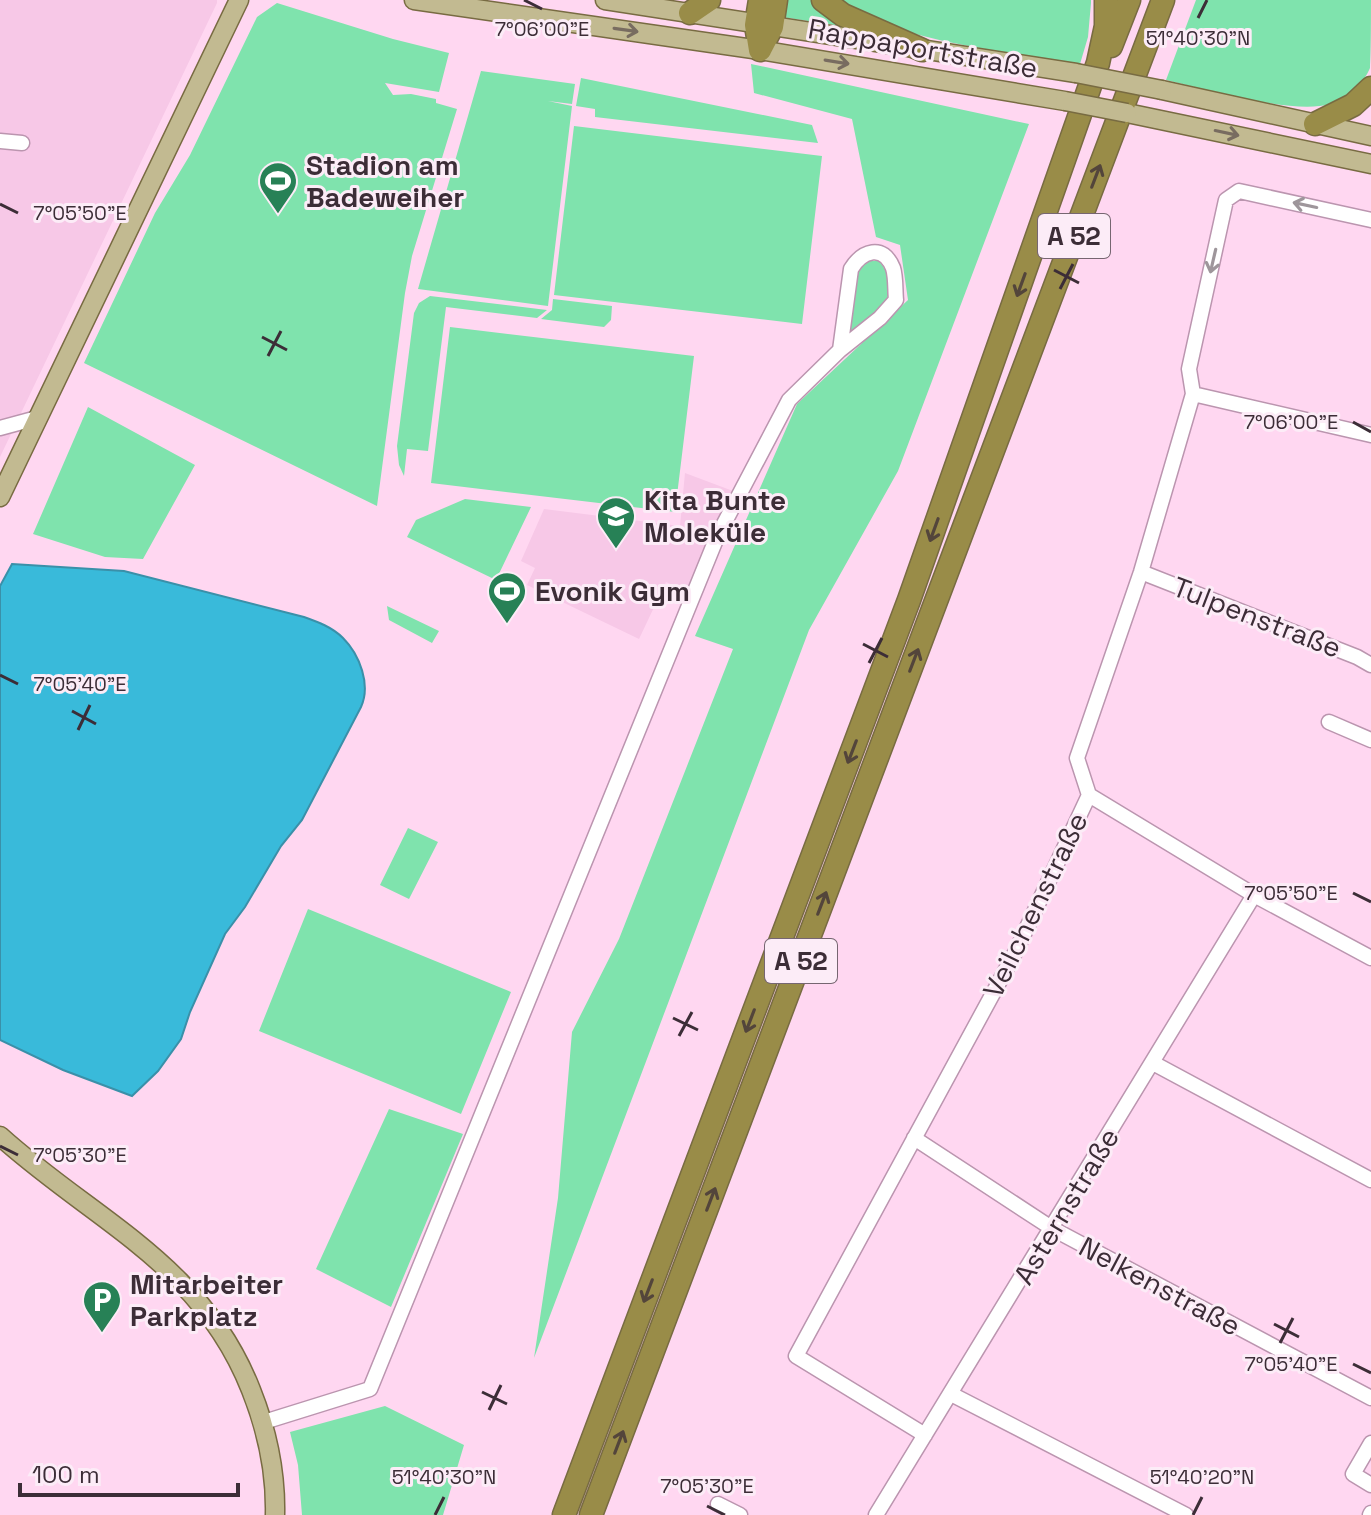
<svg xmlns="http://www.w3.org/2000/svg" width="1371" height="1515" font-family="'Space Grotesk',sans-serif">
<rect width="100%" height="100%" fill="#ffd7f1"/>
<path fill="#f7c8e7" d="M0 0H217V3L0 457Z
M685 473 733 491 686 591 666 582 639 639 527 585 535 568 521 561 544 509 680 526Z"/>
<path fill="#7fe3ad" d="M783 0H811L841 26 782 17Z
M841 0H1091V3L1088 37 1080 64C1014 52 891 42 841 0Z
M1196 0H1371C1371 18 1371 52 1370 68 1364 83 1346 100 1330 104 1293 115 1205 89 1166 80Z
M277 3 393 39 449 53 439 92 385 83 393 95 411 94 436 99V103L457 109 412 256 405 293 377 506 84 363 155 213 190 155 257 17Z
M751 64 1029 124 898 471 809 630 534 1358 558 1198 572 1032 619 939 733 649 695 636 797 404 908 300 900 245 876 237 852 119 754 93Z
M481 71 575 84 572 104 548 101 572 106 548 306 418 289Z
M581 78 812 125 818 143 595 117V109L576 106Z
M574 126 822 156 802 324 554 295Z
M870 261H879C908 295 873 316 848 336 851 314 847 272 870 261Z
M430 296 547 310 537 318 446 307 428 451 407 449 404 476 399 465 397 446 414 313 419 303Z
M553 299 612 306 611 320 604 327 541 319 552 310Z
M450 327 694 356 675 512 431 483Z
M88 407 195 465 143 559 105 557 33 534Z
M465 499 531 507 496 580 407 537 416 520Z
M387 606 439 631 432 643 389 620Z
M408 828 438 842 409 899 380 885Z
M308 909 511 992 461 1114 259 1031Z
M389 1109 463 1134 391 1307 316 1269Z
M385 1406 464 1445 443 1515H302L298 1465 290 1432Z"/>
<path fill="#39bada" stroke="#3a90a9" stroke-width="2" d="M12 564 124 571 304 617C318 622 332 627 343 638 360 655 371 685 361 707L302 820 281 846 245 907 225 934 190 1012 181 1039 158 1071 132 1096 63 1070 0 1040V586Z"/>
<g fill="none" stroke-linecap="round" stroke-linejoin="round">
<defs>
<path id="minor" d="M0 141 22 143
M1193 394 1371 435
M0 428 37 418
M1141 572 1357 657 1371 665
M1329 722 1371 740
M1089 795 1254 895 1371 958
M1153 1063 1371 1180
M914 1138 1053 1229 1371 1398
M951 1394 1186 1515
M264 1422 370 1389 717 537 789 400 840 350 880 318 896 300C895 291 896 277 893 268 883 243 862 251 851 269L840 350
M925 1435 796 1356 1016 951 1089 795 1077 758 1141 572 1193 394 1189 369 1226 200 1239 191 1371 220
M1371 1443 1353 1474 1371 1485
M718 1504 740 1515
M876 1515 1254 895
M1370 1515 1371 1513"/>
<path id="major" d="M414 0 760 50 1065 101
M605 0 1076 73
M1162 90 1371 136
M1127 113 1371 164
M0 497 239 0
M0 1136C94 1221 201 1263 251 1390 267 1430 276 1471 275 1515"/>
<path id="highway" d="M823 0 843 15 922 50
M690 13 709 0
M1111 46 1129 0
M760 50 772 27 776 0
M760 50 756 25 760 0
M1315 124 1353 105 1371 88
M564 1515 909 600 1098 63 1106 26V0
M591 1515 1163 0"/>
</defs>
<use href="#minor" stroke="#bb95af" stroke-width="17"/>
<use href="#major" stroke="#786b42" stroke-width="21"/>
<use href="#highway" stroke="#786b42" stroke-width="25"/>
<use href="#minor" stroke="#fff" stroke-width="14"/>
<use href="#major" stroke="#c2ba91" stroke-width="18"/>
<use href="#highway" stroke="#998c48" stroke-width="22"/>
<defs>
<path id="major-bridge" d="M1076 73 1162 90
M1065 101 1127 113"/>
</defs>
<use href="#major-bridge" stroke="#786b42" stroke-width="21" stroke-linecap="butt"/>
<use href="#major-bridge" stroke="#c2ba91" stroke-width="18"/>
</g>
<defs><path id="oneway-shaft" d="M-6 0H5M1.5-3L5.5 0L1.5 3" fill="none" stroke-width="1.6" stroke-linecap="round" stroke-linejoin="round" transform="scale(2)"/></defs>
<g stroke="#786c60">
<use href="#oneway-shaft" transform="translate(626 30) rotate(8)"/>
<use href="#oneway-shaft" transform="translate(837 62) rotate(9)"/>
<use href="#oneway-shaft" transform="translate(1227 133) rotate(12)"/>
</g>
<g stroke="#53453b">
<use href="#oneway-shaft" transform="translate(1096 176) rotate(-69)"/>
<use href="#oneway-shaft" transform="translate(1021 285) rotate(110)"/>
<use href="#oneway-shaft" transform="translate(934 530) rotate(110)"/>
<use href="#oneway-shaft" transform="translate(914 660) rotate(-69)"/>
<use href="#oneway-shaft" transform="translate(852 752) rotate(111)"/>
<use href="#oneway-shaft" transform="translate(822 903) rotate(-69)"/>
<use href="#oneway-shaft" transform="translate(750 1021) rotate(111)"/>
<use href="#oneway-shaft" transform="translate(711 1199) rotate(-69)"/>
<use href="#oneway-shaft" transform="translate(648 1291) rotate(111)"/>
<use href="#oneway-shaft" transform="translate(619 1442) rotate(-69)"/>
</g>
<g stroke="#9e969b">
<use href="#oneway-shaft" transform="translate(1305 205) rotate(-168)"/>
<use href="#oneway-shaft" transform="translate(1213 261) rotate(103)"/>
</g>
<path fill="none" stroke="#3c2d37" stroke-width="3" d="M524 0 542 9M1198 18 1207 0M0 204 18 213M1054 270 1079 283M1060 289 1073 264M262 337 287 350M268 356 281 331M1353 422 1371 432M863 644 888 657M869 663 882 638M0 675 18 684M72 711 96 724M78 730 90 705M1353 893 1371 902M673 1018 698 1030M679 1036 692 1012M0 1146 18 1155M1274 1324 1299 1337M1280 1343 1293 1318M1353 1364 1371 1373M482 1392 507 1404M489 1410 501 1385M707 1506 725 1515M435 1515 444 1497M1193 1515 1202 1497"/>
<defs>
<symbol id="stadium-pin" viewBox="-11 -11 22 30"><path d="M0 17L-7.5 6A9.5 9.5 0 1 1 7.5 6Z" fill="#278156" stroke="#fcecf7"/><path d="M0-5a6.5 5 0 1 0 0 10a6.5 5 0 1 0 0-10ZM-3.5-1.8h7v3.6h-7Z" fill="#fff"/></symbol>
<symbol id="school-pin" viewBox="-11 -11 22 30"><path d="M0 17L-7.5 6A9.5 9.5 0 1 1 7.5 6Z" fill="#278156" stroke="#fcecf7"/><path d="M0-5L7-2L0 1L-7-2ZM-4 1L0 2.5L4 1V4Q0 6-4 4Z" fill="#fff"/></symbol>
<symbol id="parking-pin" viewBox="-11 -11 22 30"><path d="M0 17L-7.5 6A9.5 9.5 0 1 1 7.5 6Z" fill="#278156" stroke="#fcecf7"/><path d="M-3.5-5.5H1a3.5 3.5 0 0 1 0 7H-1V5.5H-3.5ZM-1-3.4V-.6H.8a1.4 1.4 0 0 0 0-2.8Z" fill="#fff"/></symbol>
</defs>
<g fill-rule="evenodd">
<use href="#stadium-pin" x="256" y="159" width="44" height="60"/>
<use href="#school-pin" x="594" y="494" width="44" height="60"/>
<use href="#stadium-pin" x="485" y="569" width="44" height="60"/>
<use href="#parking-pin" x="80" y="1278" width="44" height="60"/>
</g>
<g text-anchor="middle" stroke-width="6" stroke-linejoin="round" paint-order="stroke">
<g fill="#fcecf7" stroke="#766671" stroke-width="2">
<rect x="1038" y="214" width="72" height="44" rx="6"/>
<rect x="765" y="939" width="72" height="44" rx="6"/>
</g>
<g font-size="26" font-weight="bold" fill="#3c2d37">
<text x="1074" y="245">A 52</text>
<text x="801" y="970">A 52</text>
</g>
<g font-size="28" fill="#3c2d37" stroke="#fcecf7">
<text transform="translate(923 48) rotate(10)" y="10">Rappaportstraße</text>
<text transform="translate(1257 617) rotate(21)" y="10">Tulpenstraße</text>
<text transform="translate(1035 905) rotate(-64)" y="10">Veilchenstraße</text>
<text transform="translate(1066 1206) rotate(-59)" y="10">Asternstraße</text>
<text transform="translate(1160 1286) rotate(28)" y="10">Nelkenstraße</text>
</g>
<g font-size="28" font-weight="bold" fill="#3c2d37" stroke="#fcecf7" text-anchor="start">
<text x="306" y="175">Stadion am<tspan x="306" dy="32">Badeweiher</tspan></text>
<text x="644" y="510">Kita Bunte<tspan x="644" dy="32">Moleküle</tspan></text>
<text x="535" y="601">Evonik Gym</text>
<text x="130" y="1294">Mitarbeiter<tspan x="130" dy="32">Parkplatz</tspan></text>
</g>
</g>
<g font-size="20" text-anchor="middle" fill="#3c2d37" stroke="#fcecf7" stroke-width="6" stroke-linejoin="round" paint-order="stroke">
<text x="542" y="36">7°06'00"E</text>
<text x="1198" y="45">51°40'30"N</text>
<text x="80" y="220">7°05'50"E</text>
<text x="1291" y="429">7°06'00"E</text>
<text x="80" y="691">7°05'40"E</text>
<text x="1291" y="900">7°05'50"E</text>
<text x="80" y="1162">7°05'30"E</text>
<text x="1291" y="1371">7°05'40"E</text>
<text x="444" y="1484">51°40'30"N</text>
<text x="1202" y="1484">51°40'20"N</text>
<text x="707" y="1493">7°05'30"E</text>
</g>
<path d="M20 1483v12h218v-12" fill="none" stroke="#3c2d37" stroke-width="4"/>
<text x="32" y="1483" font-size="24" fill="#3c2d37" stroke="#fcecf7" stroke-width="6" paint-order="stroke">100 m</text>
</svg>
